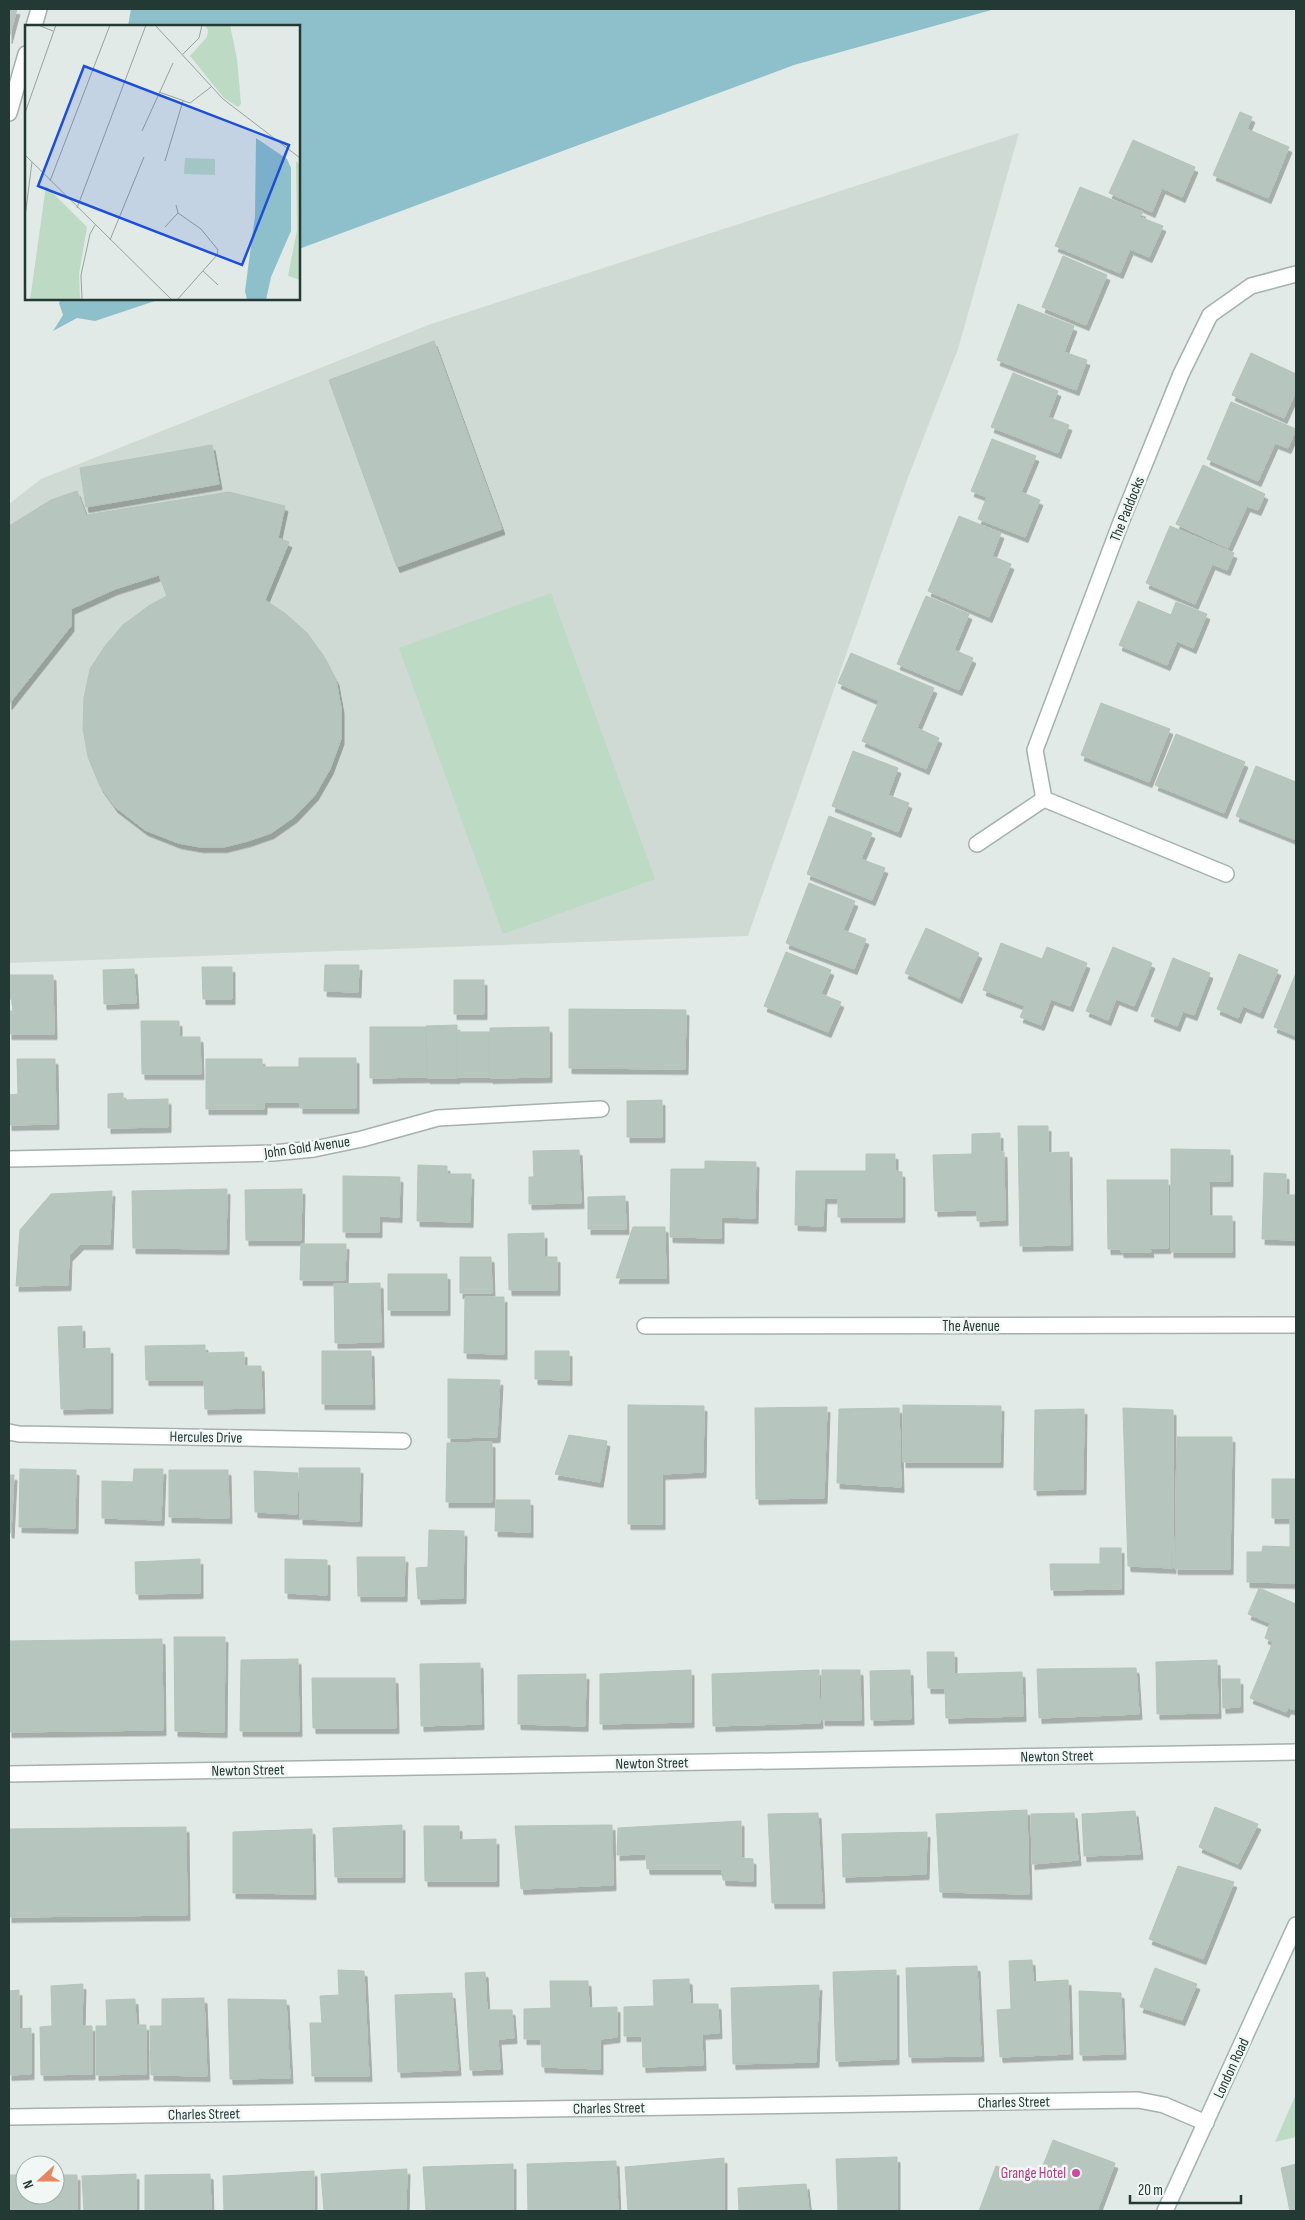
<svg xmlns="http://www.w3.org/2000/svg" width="1305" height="2220" font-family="'Sofia Sans Condensed',sans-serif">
<defs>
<filter id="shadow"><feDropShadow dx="3" dy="5.5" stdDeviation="0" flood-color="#0004"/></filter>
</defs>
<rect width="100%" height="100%" fill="#e1eae6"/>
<path fill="#cfdad5" d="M1019 133 958 349 907 480 748 936 9 963V504L41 479 431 324Z"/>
<path fill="#bcdac4" d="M551 593 655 879 503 934 399 648Z
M1296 2094V2137L1275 2142Z"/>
<path fill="#8ec0cb" d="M131 9H995L794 65 299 249V26H128Z
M61 299H161L95 321 77 318 53 331 63 315 59 303Z"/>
<path fill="#b7c5bf" stroke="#b4c3bd" filter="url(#shadow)" d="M9 9H17L9 38Z
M1240 112 1252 117 1247 129 1289 147 1268 198 1213 175Z
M1133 140 1195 167 1182 197 1162 188 1152 212 1109 193Z
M1080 187 1143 212 1140 217 1163 226 1149 257 1130 249 1120 273 1055 246Z
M1063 256 1107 275 1086 325 1042 307Z
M1018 304 1074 326 1064 352 1087 360 1076 390 997 360Z
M434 341 502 529 397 567 329 380Z
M1251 353 1296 374V391L1284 418 1232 395Z
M1013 373 1058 391 1048 417 1069 425 1058 453 991 427Z
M1231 402 1296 429 1288 448 1275 443 1258 481 1207 459Z
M992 439 1036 456 1021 492 1040 500 1025 537 978 519 987 497 971 491Z
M212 445 219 484 86 507 80 468Z
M1203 465 1265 494 1258 510 1247 506 1228 548 1176 524Z
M77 491 86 515 229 492 285 506 278 538 289 542 265 600 286 614 307 633 323 655 336 680 341 708V739L330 769 315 795 294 817 271 833 248 841 224 847H200L178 843 145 830 115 807 100 786 88 757 83 729 84 698 90 669 105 646 123 625 150 605 167 596 159 575 115 589 71 609V626L9 704V526L51 500Z
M959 516 1001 533 992 556 1011 564 989 617 928 591Z
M1170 526 1234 553 1227 570 1212 564 1195 604 1146 583Z
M926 596 969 614 954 650 973 658 959 690 897 664Z
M1138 601 1171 615 1176 602 1207 614 1193 648 1177 641 1167 665 1119 645Z
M851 653 934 688 917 728 939 738 926 769 862 741 879 701 838 683Z
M1101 703 1170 729 1149 782 1081 755Z
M1176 734 1245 762 1224 813 1155 785Z
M853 751 898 768 888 795 909 803 898 832 832 806Z
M1256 766 1296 782V840L1236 816Z
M829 816 872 833 861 859 885 868 872 900 807 874Z
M809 883 855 901 843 930 866 939 854 969 786 943Z
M926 928 979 953 959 998 905 973Z
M1001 943 1042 959 1047 947 1087 963 1070 1006 1051 999 1041 1025 1020 1017 1025 1006 983 990Z
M1113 947 1152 963 1134 1006 1116 999 1108 1020 1086 1011Z
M786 952 831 970 821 994 841 1002 828 1032 764 1006Z
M1239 954 1278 970 1260 1013 1243 1006 1238 1018 1217 1009Z
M1173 958 1210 973 1194 1015 1183 1011 1177 1026 1151 1016Z
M325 965H359L358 992 324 991Z
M202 967H232V999H203Z
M134 969 136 1003 104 1004 103 970Z
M1296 973V1036L1274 1027Z
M9 975H53L54 1034H9V1011H13L12 999H9Z
M454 980H484V1014H454Z
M569 1009 686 1010 685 1069 569 1068Z
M141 1021H179V1037H200L201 1074H142Z
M457 1025V1078H427L426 1026Z
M370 1027H426L427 1077 370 1078Z
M549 1027V1077L490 1078V1028Z
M457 1032H490V1077H457Z
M299 1058H356V1108H300V1102H264V1109H206V1059H262V1067H299Z
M17 1059H55L56 1124 9 1125V1095L18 1094Z
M123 1093V1100L168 1099V1127L108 1128V1094Z
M662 1100V1137H627V1101Z
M1018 1126H1048V1153L1069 1152 1070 1245 1020 1246Z
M1000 1133V1152H1004L1005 1220 977 1221V1210L935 1211 933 1155 972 1154V1134Z
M1171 1149 1230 1150V1181H1209V1216H1232V1252H1171Z
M579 1150 581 1203 529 1204V1177H534L533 1151Z
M866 1154H895V1171L902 1172V1217H838V1198H824L823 1226 795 1225 796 1171H866Z
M705 1161 756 1162 755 1218 721 1217V1238L670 1237 671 1169H705Z
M418 1165 447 1166V1174H471L470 1222 417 1221Z
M1264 1173 1286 1174V1195H1296V1240L1262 1239Z
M343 1176 400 1177 399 1217 379 1216V1232H343Z
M1107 1180H1168V1248H1150L1151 1252H1121V1249H1108Z
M227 1189 226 1249 133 1248 132 1191Z
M302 1189 301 1240H246L245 1190Z
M112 1191 110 1244H81L69 1256 68 1285 16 1286 20 1230 51 1194Z
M625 1196 626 1229H588V1197Z
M633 1227H665L666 1278H616Z
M544 1233V1257H557V1290H509L508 1234Z
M301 1244H346L345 1280H300Z
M460 1257H491L492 1293H460Z
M388 1274H447V1310H388Z
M380 1283 381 1342 335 1343 334 1284Z
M465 1297H504V1354L464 1353Z
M82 1326V1349L110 1348V1408L61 1409 58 1327Z
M205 1345V1353L244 1352V1366H261L262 1408 205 1409 204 1380H146L145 1346Z
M322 1351H371L372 1404H322Z
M535 1351H569V1380L535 1379Z
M448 1379 500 1380 497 1437 448 1438Z
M628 1405 704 1406 703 1472 662 1474V1524H628Z
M903 1405 1001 1406 1000 1462H903Z
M827 1407 824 1498 756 1499 755 1408Z
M899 1408 901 1487 837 1483 839 1409Z
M1123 1408 1173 1410V1568L1128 1566Z
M1084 1409 1083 1489 1034 1490 1035 1410Z
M569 1435 607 1441 600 1482 555 1474Z
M1177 1437H1232L1230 1569H1175Z
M492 1442V1502H446L447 1443Z
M299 1468H360L359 1521 300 1519Z
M20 1469 76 1470 75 1528 19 1527Z
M134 1469H163L161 1520 102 1518V1481L133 1482Z
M169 1470H228L229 1518 169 1517Z
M254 1471 298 1473 297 1514 255 1512Z
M9 1475H14L11 1533 9 1532Z
M1272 1479H1296L1295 1583 1247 1582V1552H1262L1263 1546 1290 1547V1518H1272Z
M496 1500H530V1532L495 1531Z
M429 1530 464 1531 463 1598 418 1599 416 1568 428 1567Z
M1100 1548H1121V1589L1051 1590 1050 1564H1100Z
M357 1557H405L404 1596H358Z
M200 1559V1593L136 1594 135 1562Z
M285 1559 327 1560V1595L285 1593Z
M1259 1588 1296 1604V1704L1294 1710 1288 1708 1286 1712 1250 1698 1273 1642 1265 1638 1270 1623 1248 1614Z
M174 1637H225L224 1732 175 1731Z
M162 1639 163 1730 9 1732V1641Z
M927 1652H954V1674L1022 1672 1023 1716 946 1718 945 1688H928Z
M298 1659 299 1731H240L241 1660Z
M1217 1660 1218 1713 1157 1714 1156 1662Z
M480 1663 481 1724 421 1726 420 1664Z
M1136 1668 1139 1714 1039 1718 1037 1669Z
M691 1670V1722L600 1724V1674Z
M819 1670 820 1723 713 1726 712 1674Z
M822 1670H860L861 1720H822Z
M910 1670 911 1719 871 1720 870 1671Z
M586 1674 585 1726 518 1724V1675Z
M312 1678H395L396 1728H313Z
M1222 1679H1240V1707L1223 1708Z
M1215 1807 1258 1824 1238 1864 1199 1847Z
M1027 1810 1029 1894 940 1892 936 1814Z
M1135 1811 1140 1854 1084 1856 1082 1814Z
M818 1813 822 1903H772L768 1814Z
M1074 1813 1078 1860 1032 1864 1031 1814Z
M741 1821V1858L753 1859V1881L723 1880 722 1869H647L646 1854 617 1855 618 1828Z
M402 1825V1877H335L333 1828Z
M612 1825 613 1885 521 1889 515 1826Z
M424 1826H459V1840L496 1839V1881H425Z
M186 1827 187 1915 9 1917V1829Z
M312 1829 313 1894 233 1893V1832Z
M927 1832 926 1874 843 1877 842 1834Z
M1178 1866 1234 1882 1203 1959 1149 1939Z
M1032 1960 1033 1982 1068 1980 1070 2054 1000 2057 997 2010 1011 2009 1009 1961Z
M977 1966 981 2056 909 2057 906 1968Z
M1155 1968 1197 1984 1182 2020 1140 2007Z
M338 1970 364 1971 369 2076H312L310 2023H322L320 1996 339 1995Z
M896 1970V2059L836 2061 833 1972Z
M485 1972 487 2010H512L514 2038 498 2039 500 2069 470 2070 465 1973Z
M689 1979 690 2004H718L719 2033 702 2034 703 2065 643 2067 642 2036H624V2007L654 2006 653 1980Z
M550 1981H588L589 2008 617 2007V2037L600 2039V2069L542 2067 541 2039H524V2009L551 2008Z
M83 1984 82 2026H92V2074L41 2075 40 2027 52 2026 51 1986Z
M819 1985 816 2062 733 2064 731 1988Z
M19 1990V2029L31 2028V2074L9 2075V1991Z
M1079 1991 1121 1993 1123 2054 1080 2055Z
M452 1993 458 2070 398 2072 395 1995Z
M204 1998 207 2076 151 2075 150 2026H162V1999Z
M135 1999 136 2025H146V2074L96 2075V2026H107L106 2000Z
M228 1999 286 2000 290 2078 230 2079Z
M1053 2140 1115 2163 1097 2211H979L996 2166 1037 2181Z
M897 2157V2211H838L836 2159Z
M724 2158V2211H628L625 2167Z
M616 2161 618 2211H528L527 2164Z
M513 2164V2211H426L423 2167Z
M1296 2164V2211H1290L1281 2168Z
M407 2169 406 2211H324L321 2174Z
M314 2171V2211H224L223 2176Z
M136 2174V2211H84L82 2176Z
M210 2174 211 2211H145V2175Z
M9 2175H25V2195H55V2175H77V2211H9Z
M806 2184 809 2211H739L738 2188Z"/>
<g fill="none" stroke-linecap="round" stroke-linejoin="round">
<defs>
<path id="minor" d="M1044 799 1226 874
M977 844 1044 799 1035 750 1121 522 1181 374 1210 315 1251 286 1296 274
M9 1159 273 1153 314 1149 362 1139 438 1118 601 1109
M645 1326 1296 1325
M9 1432 19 1434 403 1441
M9 1774 1296 1752
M9 2117 1138 2100 1164 2105 1206 2123"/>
<path id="tertiary" d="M34 26 39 9
M9 113 26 54"/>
<path id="secondary" d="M1165 2211 1296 1925"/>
</defs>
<use href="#minor" stroke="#a4b1ad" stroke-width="18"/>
<use href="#tertiary" stroke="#a4b1ad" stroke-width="18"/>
<use href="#secondary" stroke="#a1b5ae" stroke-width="18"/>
<use href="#minor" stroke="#fff" stroke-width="15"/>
<use href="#tertiary" stroke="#fff" stroke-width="15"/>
<use href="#secondary" stroke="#fff" stroke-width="15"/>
</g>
<circle fill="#d1479c" stroke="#f1f7f4" stroke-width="2" cx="1076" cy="2173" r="5"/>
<g text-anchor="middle" stroke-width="5" stroke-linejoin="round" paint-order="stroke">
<g font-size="15" fill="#233934" stroke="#f1f7f4">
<text transform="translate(1127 509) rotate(-68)" y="5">The Paddocks</text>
<text transform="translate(307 1147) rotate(-8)" y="5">John Gold Avenue</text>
<text x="971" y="1331">The Avenue</text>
<text transform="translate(206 1437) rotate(1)" y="5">Hercules Drive</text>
<text transform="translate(1057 1756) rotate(-1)" y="5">Newton Street</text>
<text transform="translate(652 1763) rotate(-1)" y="5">Newton Street</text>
<text transform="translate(248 1770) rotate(-1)" y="5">Newton Street</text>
<text transform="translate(1231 2068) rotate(-65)" y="5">London Road</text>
<text transform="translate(1014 2102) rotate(-1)" y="5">Charles Street</text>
<text transform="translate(609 2108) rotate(-1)" y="5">Charles Street</text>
<text transform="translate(204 2114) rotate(-1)" y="5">Charles Street</text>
</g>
<g font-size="15" fill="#b23c85" stroke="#f1f7f4" text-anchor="end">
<text x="1066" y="2178">Grange Hotel</text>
</g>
</g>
<g transform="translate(25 25)">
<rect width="275" height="275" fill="#e1eae6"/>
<path d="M180 0H205L212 34 216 79 213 82 199 73 165 31 182 12 183 5ZM160 133 190 134V150L159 149ZM271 136 275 140V255L263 251 272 205ZM21 161 62 202 54 249 55 275H5Z" fill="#bcdac4"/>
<path d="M231 113 262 134 266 143V206L246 252 241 275H222L220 266 230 191Z" fill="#8ec0cb"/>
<path fill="none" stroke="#95a39f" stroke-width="1" d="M13 0 28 6M130 0 198 74 275 133M158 29 174 13 177 0M134 67 165 78 186 62M0 88 31 0M117 106 148 38M0 130 147 275M140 136 158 76M25 156 85 0M151 180 153 188 176 204 193 225 192 230 152 275M52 183 121 0M0 192 7 137M140 202 153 188M85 215 119 132M178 246 193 260M57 275 56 250 65 209 70 200"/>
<path fill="#1d4ed8" fill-opacity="0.15" stroke="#1d4ed8" stroke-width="2.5" d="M59 41 264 120 217 240 13 161Z"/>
<rect width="275" height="275" fill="none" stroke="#233934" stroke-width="2.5"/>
</g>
<rect width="1305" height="2220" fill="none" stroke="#233934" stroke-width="20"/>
<g transform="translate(40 2180) rotate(249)"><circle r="24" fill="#f1f7f4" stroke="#9faba7"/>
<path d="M0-4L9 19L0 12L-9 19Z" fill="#e58664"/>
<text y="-8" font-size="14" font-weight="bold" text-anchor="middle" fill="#233934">N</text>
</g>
<path d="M1130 2195v8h111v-8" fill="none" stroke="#233934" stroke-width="2.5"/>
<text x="1138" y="2195" font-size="15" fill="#233934" stroke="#f1f7f4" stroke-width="4" paint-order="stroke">20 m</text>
</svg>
